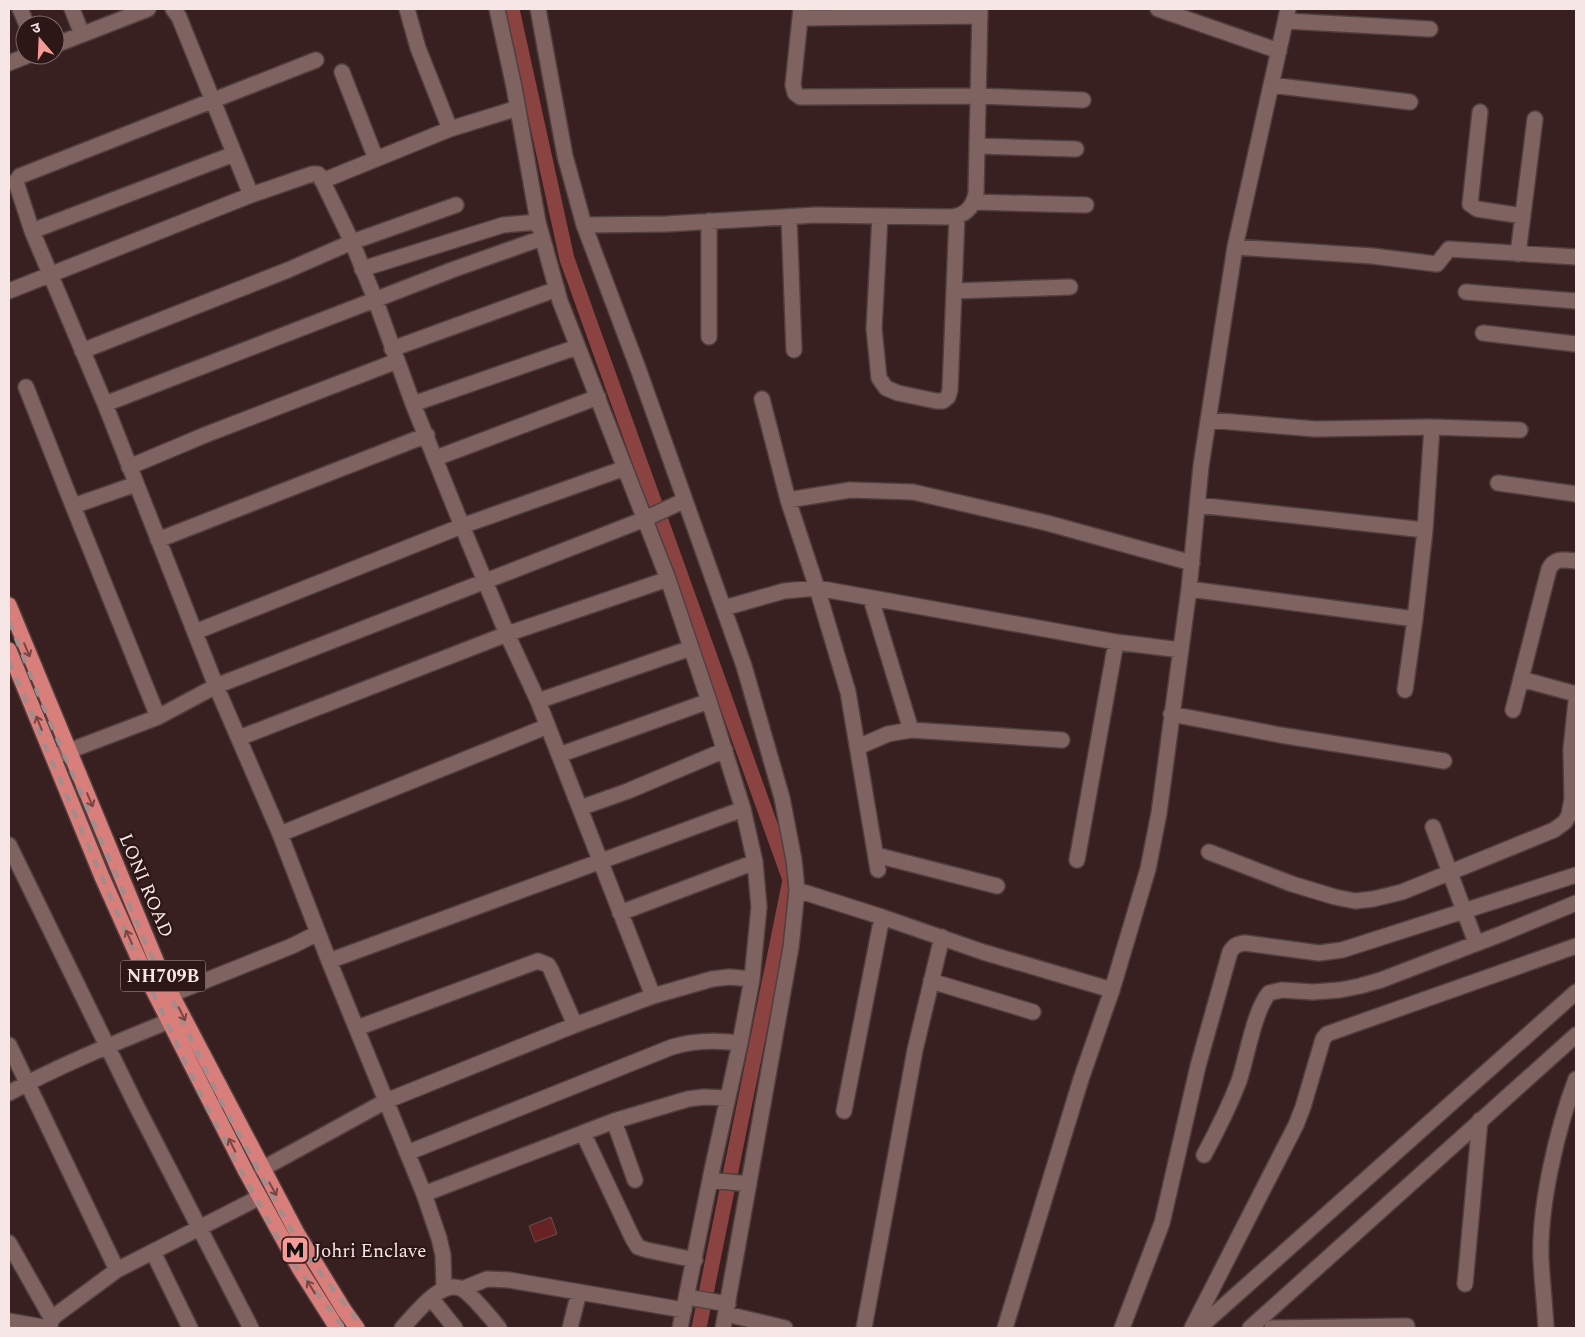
<svg xmlns="http://www.w3.org/2000/svg" width="1585" height="1337" font-family="Spectral,'Noto Sans Devanagari',serif">
<rect width="100%" height="100%" fill="#37201f"/>
<g fill="none" stroke-linecap="round" stroke-linejoin="round">
<path stroke="#8b4342" stroke-width="15" d="M512 9 567 259 790 880 699 1328"/>
</g>
<path fill="#672224" stroke="#694f4d" d="M551 1217 557 1234 535 1242 529 1226Z"/>
<g fill="none" stroke-linecap="round" stroke-linejoin="round">
<defs>
<path id="minor" d="M20 9 27 25
M72 9 82 34
M173 9 179 17 251 195
M407 9 418 48 450 129
M497 9 514 87 538 222 560 301 668 579 709 701 743 809 755 862 759 907 752 979 740 1043 712 1170 680 1328
M538 9 565 156 584 225 639 371 744 666 782 798 794 860 797 890 791 947 723 1328
M801 9 793 85 795 93 800 97 977 96 1083 100
M1158 9 1279 51
M800 18 979 16
M1286 21 1430 29
M55 45 148 9
M316 60 20 176 16 182 32 231 105 404 216 686 280 834 329 961 424 1194 439 1238 443 1255 444 1288
M9 63 29 55
M342 72 376 159
M1271 85 1410 102
M1480 112 1470 204 1477 209 1523 216
M977 146 1076 149
M322 181 450 129 518 108
M974 202 1086 205
M880 216 874 329 879 378 886 388 898 393 936 401H943L948 397 950 390 957 216
M789 217 794 350
M584 225 666 224 816 215 950 217C966 216 973 207 976 193L980 9
M32 231 234 154
M1235 247 1372 256 1437 264 1449 249 1576 257
M1518 254 1535 119
M362 269 503 225 538 222
M9 291 251 195 312 174H318L320 176 352 242 375 299 413 404 462 526 507 634 538 701 653 996
M955 291 1070 287
M1466 292 1576 301
M1483 333 1576 344
M709 337V221
M392 349 557 289
M82 351 288 270 352 242 456 205
M26 387 73 506
M762 399 788 500 817 588 848 692 878 870
M105 404 452 270 542 238
M413 404 577 347
M1208 420 1315 429 1432 427 1520 430
M436 458 598 397
M129 467 205 435 397 361
M1498 483 1576 494
M136 484 73 506 158 717
M788 500 850 490 913 492 1047 523 1192 563
M1197 505 1425 530
M158 540 427 435
M1189 589 1415 619
M871 599 911 730
M724 608 784 591 817 588 1116 642 1181 650
M195 632 462 526 625 468
M1521 679 1576 694
M1405 690 1415 619 1425 530 1432 427
M538 701 691 648
M1513 710 1549 569C1555 557 1564 560 1576 561
M1171 714 1280 735 1444 761
M239 738 507 634 668 579
M858 747 888 734 911 730 1062 740
M559 755 709 701
M53 757 158 717 216 686 645 519 685 500
M580 808 628 791 725 750
M1433 827 1476 943
M280 834 548 726
M9 845 136 1105 251 1328
M1209 852 1292 884 1335 897 1355 901 1373 899 1402 892 1554 830 1565 822 1569 815 1572 799 1571 749 1576 701
M876 855 997 886
M1077 860 1116 642
M797 890 882 917 983 952 1112 990
M620 913 755 862
M329 961 743 809
M931 981 1033 1012
M172 994 292 946 318 933
M357 1028 538 961 548 965 551 970 575 1025
M9 1045 117 1270
M9 1093C60 1065 115 1043 169 1021
M844 1111 882 917
M614 1121 635 1180
M583 1133 633 1239 638 1247 647 1250 695 1260
M407 1153 672 1047C695 1040 717 1040 740 1043
M1204 1155C1217 1131 1229 1107 1239 1081 1247 1057 1254 1011 1269 993L1282 990 1313 992 1340 990 1360 986 1381 980 1501 934 1576 903
M262 1169 386 1101 575 1025 653 996 712 979 729 977 752 979
M710 1180 749 1184
M424 1194 614 1121 688 1099 704 1097 728 1098
M9 1243 52 1319
M153 1252 190 1328
M1465 1284 1480 1120
M462 1289 487 1279 509 1280 684 1310
M687 1297 728 1304
M431 1298 455 1328
M726 1314 785 1328
M9 1321 48 1328
M49 1328 52 1319 56 1315 117 1270 260 1197
M402 1328C415 1315 441 1278 462 1289 471 1294 492 1319 499 1328
M570 1328 579 1292
M864 1328 915 1050 942 937
M1005 1328 1081 1079 1112 990 1148 869 1159 813 1189 589 1201 466 1235 247 1288 9
M1122 1328 1162 1223 1198 1066 1230 952C1234 945 1238 944 1245 943L1319 953 1342 950 1576 875
M1192 1328 1296 1125 1303 1107 1323 1039 1327 1034 1576 946
M1199 1328 1576 992
M1250 1328 1576 1035
M1272 1328 1407 1326
M1546 1328C1545 1305 1542 1282 1541 1259 1539 1206 1557 1129 1576 1079"/>
<path id="highway" d="M9 605 165 982 297 1233 344 1310 357 1328
M9 650 102 877 149 982 246 1172 299 1268 337 1328"/>
</defs>
<use href="#minor" stroke="#513e3e" stroke-width="18"/>
<use href="#highway" stroke="#513e3e" stroke-width="18"/>
<use href="#minor" stroke="#7e6361" stroke-width="15"/>
<use href="#highway" stroke="#d87e7b" stroke-width="15"/>
<path stroke="#a08d8c" stroke-width="4" stroke-dasharray="9 9" stroke-linecap="butt" d="M9 621 40 699 147 946 219 1098 300 1246 363 1328
M9 661 134 952 205 1104 287 1255 344 1328"/>
</g>
<defs><path id="oneway-shaft" d="M-6 0H5M1.5-3L5.5 0L1.5 3" fill="none" stroke-width="1.6" stroke-linecap="round" stroke-linejoin="round" transform="scale(1.25)"/></defs>
<g stroke="#794543">
<use href="#oneway-shaft" transform="translate(27 650) rotate(67)"/>
<use href="#oneway-shaft" transform="translate(39 723) rotate(-112)"/>
<use href="#oneway-shaft" transform="translate(90 800) rotate(67)"/>
<use href="#oneway-shaft" transform="translate(129 937) rotate(-114)"/>
<use href="#oneway-shaft" transform="translate(182 1014) rotate(63)"/>
<use href="#oneway-shaft" transform="translate(232 1145) rotate(-117)"/>
<use href="#oneway-shaft" transform="translate(273 1189) rotate(61)"/>
<use href="#oneway-shaft" transform="translate(311 1287) rotate(-122)"/>
</g>
<defs>
<symbol id="metro-square" viewBox="-11 -11 22 22"><rect x="-9" y="-9" width="18" height="18" rx="4" fill="#f59b98" stroke="#2c1616"/><path d="M-5.5 5V-5H-3L0 0L3-5H5.5V5H3V-.5L0 4L-3-.5V5Z" fill="#111"/></symbol>
</defs>
<g fill-rule="evenodd">
<use href="#metro-square" x="279" y="1234" width="32" height="32"/>
</g>
<g text-anchor="middle" stroke-width="4.5" stroke-linejoin="round" paint-order="stroke">
<rect fill="#2c1616" stroke="#b9a8a7" stroke-width="1" x="120.5" y="960.5" width="85" height="31" rx="4"/>
<g font-size="18" font-weight="bold" fill="#f6e6e5">
<text x="163" y="982">NH709B</text>
</g>
<g font-size="19" fill="#f6e6e5" stroke="#2c1616">
<text transform="translate(147 885) rotate(67)" y="7">LONI ROAD</text>
</g>
<g font-size="19" fill="#f6e6e5" stroke="#2c1616" text-anchor="start">
<text x="314" y="1257">Johri Enclave</text>
</g>
</g>
<rect width="1585" height="1337" fill="none" stroke="#f6e6e5" stroke-width="20"/>
<g transform="translate(40 40) rotate(341)"><circle r="24" fill="#2c1616" stroke="#7d6969"/>
<path d="M0-4L9 19L0 12L-9 19Z" fill="#f59b98"/>
<text y="-8" font-size="14" font-weight="bold" text-anchor="middle" fill="#f6e6e5">उ</text>
</g>
</svg>
